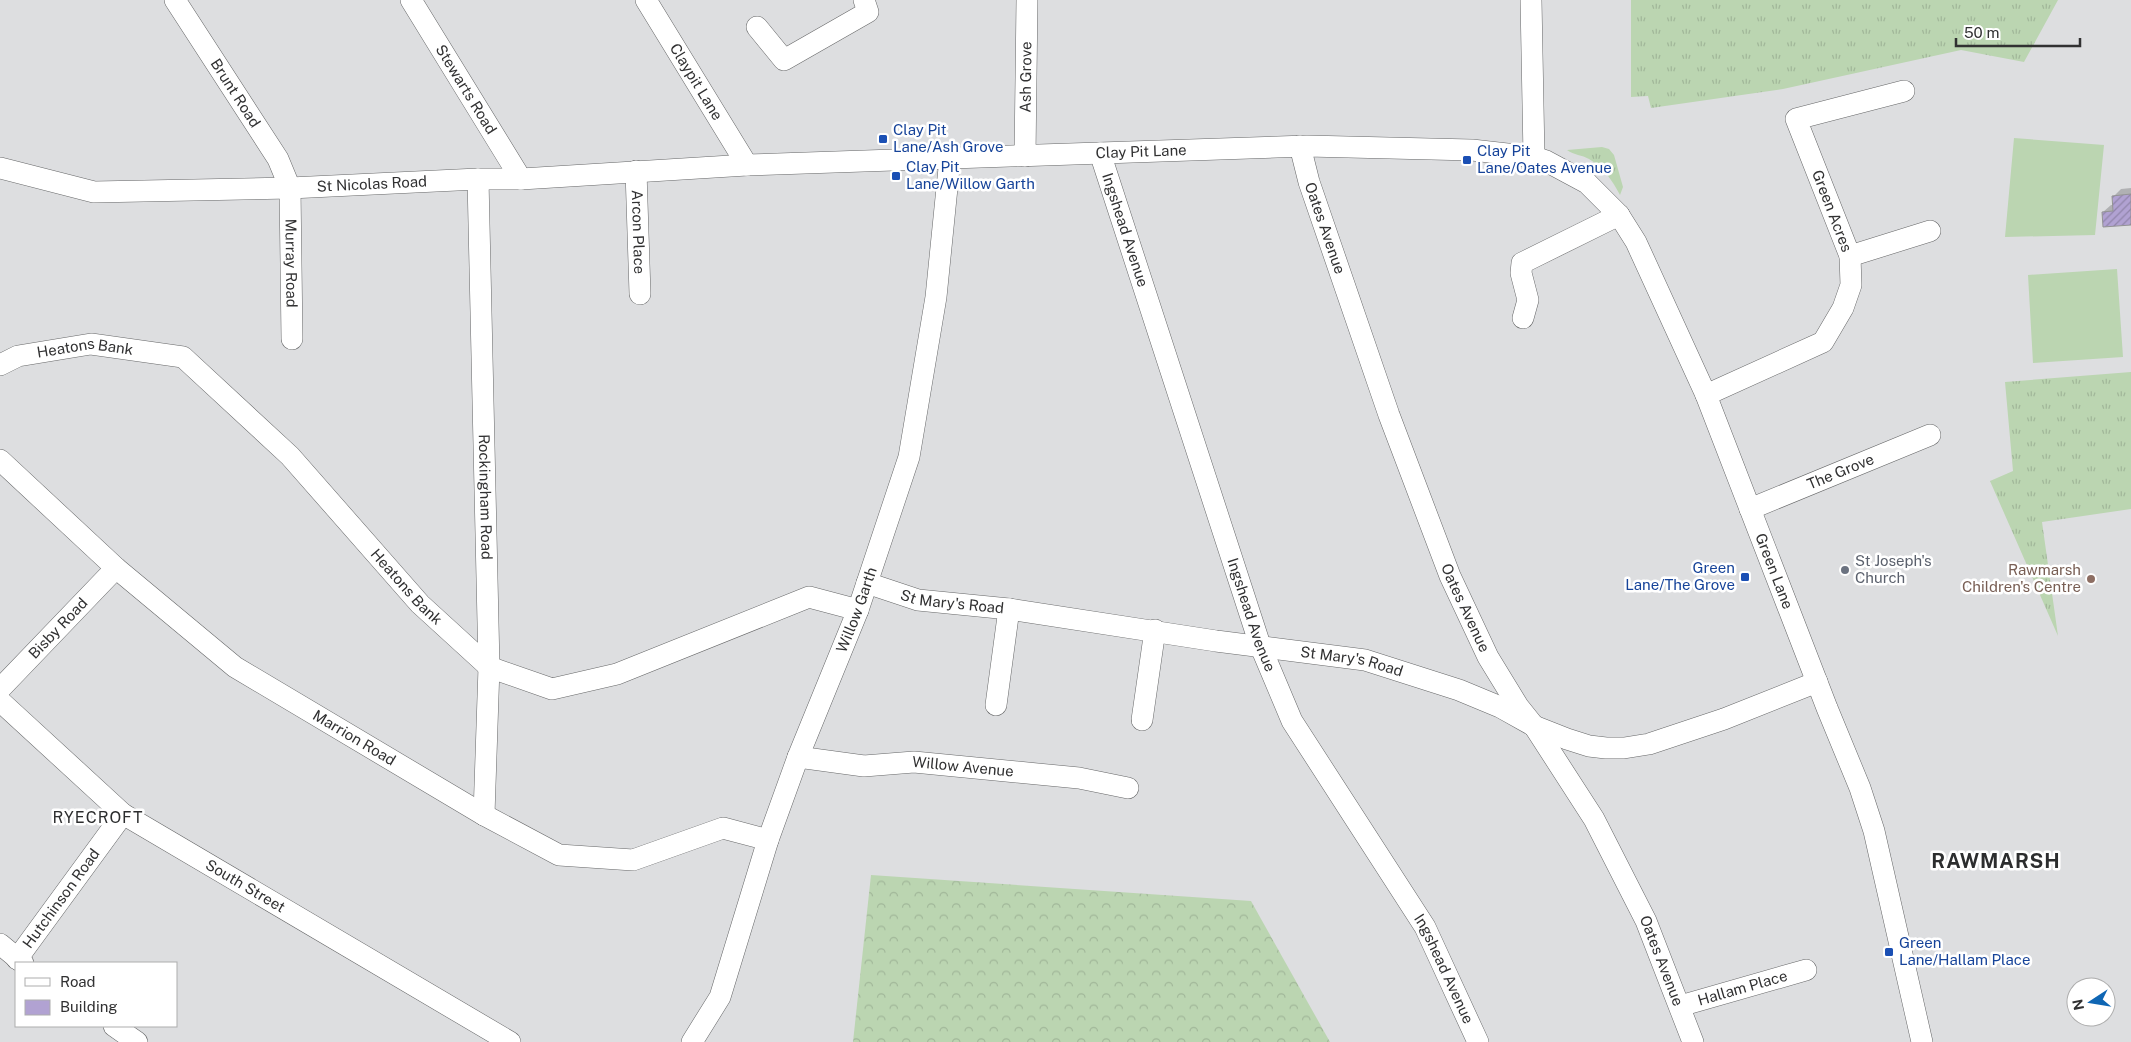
<svg xmlns="http://www.w3.org/2000/svg" width="2131" height="1042" font-family="'Public Sans',sans-serif">
<defs>
<pattern id="grass-tufts" width="24" height="20" patternUnits="userSpaceOnUse" patternTransform="scale(1.25)"><rect width="24" height="20" fill="#bbd5b1"/><path d="M3 7l-1-3M5 7V3M7 7l1-3M15 17l-1-3M17 17v-4M19 17l1-3" fill="none" stroke="#a1b799"/></pattern>
<pattern id="forest-crowns" width="20" height="18" patternUnits="userSpaceOnUse" patternTransform="scale(1.25)"><rect width="20" height="18" fill="#bbd5b1"/><path d="M2 6a3 3 0 1 1 6 0M12 15a3 3 0 1 1 6 0" fill="none" stroke="#a1b799"/></pattern>
<pattern id="building-hatch" width="6" height="6" patternUnits="userSpaceOnUse" patternTransform="scale(1.25)"><rect width="6" height="6" fill="#b1a2d2"/><path d="M-1 1l2-2M0 6l6-6M5 7l2-2" fill="none" stroke="#9185ab"/></pattern>
</defs>
<rect width="100%" height="100%" fill="#dddee0"/>
<path fill="url(#grass-tufts)" d="M1631 0H2058L2024 62 1961 50 1783 89 1651 108 1648 96 1631 97Z
M1602 147 1609 149 1614 155 1623 187 1620 195C1612 180 1604 168 1589 159 1582 155 1574 155 1567 150Z
M2131 372V509L2042 522 2058 636 1990 481 2013 471 2005 382Z"/>
<path fill="url(#forest-crowns)" d="M871 875 1251 901 1330 1042H853Z"/>
<path fill="#bbd5b1" d="M2014 138 2104 145 2095 235 2005 237Z
M2117 269 2123 357 2033 363 2028 275Z"/>
<path fill="#0003" d="M2131 188V224L2103 212 2111 205H2114L2113 197 2121 189Z"/>
<path fill="url(#building-hatch)" stroke="#939394" d="M2131 194V225L2103 227 2102 212 2113 211 2112 196Z"/>
<g fill="none" stroke-linecap="round" stroke-linejoin="round">
<defs>
<g id="minor">
<path id="s1" d="M175 0 278 159 290 188 292 339"/>
<path id="s2" d="M411 0 521 179"/>
<path id="s3" d="M646 0 747 165"/>
<path d="M1531 0 1534 157"/>
<path d="M757 27 784 60 868 12 864 0"/>
<path id="s4" d="M1300 146 1309 182 1389 415 1450 576 1488 657 1518 706 1534 726 1594 819 1646 921 1693 1042"/>
<path id="s5" d="M1100 153 1260 645 1292 721 1425 927 1478 1042"/>
<path id="s6" d="M1025 156 1027 0"/>
<path id="s7" d="M0 168 94 192 290 188 478 179H521L747 165 1307 146 1472 150 1534 157 1546 161 1587 183 1619 215 1636 242 1706 395 1827 708 1860 788 1874 831 1922 1042"/>
<path id="s8" d="M636 171 640 294"/>
<path id="s9" d="M478 179 489 667 484 815"/>
<path d="M1850 256 1930 231"/>
<path d="M1523 318 1528 300 1521 273 1522 263 1619 215"/>
<path id="s10" d="M0 365 18 356 91 344 183 357 290 456 420 604 489 667 552 689 617 674 809 597 858 610"/>
<path d="M1706 395 1823 342 1843 308 1851 285 1850 256 1796 119 1904 91"/>
<path id="s11" d="M0 460 116 568 235 667 484 815 559 855 633 860 723 828 768 840"/>
<path id="s12" d="M1750 509 1930 435"/>
<path id="s13" d="M867 583 918 600 1009 609 1216 641 1365 660 1459 690 1500 707 1534 726 1567 739 1589 746 1606 748H1624L1649 744 1724 719 1817 682"/>
<path id="s14" d="M0 689 116 568"/>
<path id="s15" d="M0 701 123 814 510 1042"/>
<path d="M996 705 1009 609"/>
<path d="M1142 720 1155 630"/>
<path id="s16" d="M798 757 864 766 914 762 1079 778 1128 788"/>
<path d="M0 944 23 963"/>
<path id="s17" d="M17 959 123 814"/>
<path id="s18" d="M1680 1006 1806 970"/>
<path d="M114 1026 137 1042"/>
<path id="s19" d="M692 1042 720 997 768 840 798 757 858 610 909 457 936 297 950 158"/>
</g>
</defs>
<use href="#minor" stroke="#666768" stroke-width="22"/>
<use href="#minor" stroke="#fff" stroke-width="21"/>
</g>
<g fill="#1a4fb4" stroke="#fff" stroke-width="2">
<rect x="878" y="134" width="10" height="10" rx="2.5"/>
<rect x="1462" y="155" width="10" height="10" rx="2.5"/>
<rect x="891" y="171" width="10" height="10" rx="2.5"/>
<rect x="1740" y="572" width="10" height="10" rx="2.5"/>
<rect x="1884" y="947" width="10" height="10" rx="2.5"/>
</g>
<circle fill="#6b7280" stroke="#fff" stroke-width="2" cx="1845" cy="570" r="5"/>
<circle fill="#8d6e63" stroke="#fff" stroke-width="2" cx="2091" cy="579" r="5"/>
<g text-anchor="middle" stroke-width="5" stroke-linejoin="round" paint-order="stroke">
<g font-size="15" fill="#313132" stroke="#fff">
<text dy="5" stroke="none"><textPath href="#s6" startOffset="79">Ash Grove</textPath></text>
<text dy="5" stroke="none"><textPath href="#s3" startOffset="96">Claypit Lane</textPath></text>
<text dy="5" stroke="none"><textPath href="#s2" startOffset="105">Stewarts Road</textPath></text>
<text dy="5" stroke="none"><textPath href="#s1" startOffset="111">Brunt Road</textPath></text>
<text dy="5" stroke="none"><textPath href="#s7" startOffset="1145">Clay Pit Lane</textPath></text>
<text dy="5" stroke="none"><textPath href="#s7" startOffset="375">St Nicolas Road</textPath></text>
<text transform="translate(1832 211) rotate(69)" y="5">Green Acres</text>
<text dy="5" stroke="none"><textPath href="#s4" startOffset="86">Oates Avenue</textPath></text>
<text dy="5" stroke="none"><textPath href="#s5" startOffset="81">Ingshead Avenue</textPath></text>
<text dy="5" stroke="none"><textPath href="#s8" startOffset="61">Arcon Place</textPath></text>
<text dy="5" stroke="none"><textPath href="#s1" startOffset="296">Murray Road</textPath></text>
<text dy="5" stroke="none"><textPath href="#s10" startOffset="88">Heatons Bank</textPath></text>
<text dy="5" stroke="none"><textPath href="#s12" startOffset="98">The Grove</textPath></text>
<text dy="5" stroke="none"><textPath href="#s9" startOffset="318">Rockingham Road</textPath></text>
<text dy="5" stroke="none"><textPath href="#s7" startOffset="2032">Green Lane</textPath></text>
<text dy="5" stroke="none"><textPath href="#s10" startOffset="508">Heatons Bank</textPath></text>
<text dy="5" stroke="none"><textPath href="#s13" startOffset="88">St Mary's Road</textPath></text>
<text dy="5" stroke="none"><textPath href="#s4" startOffset="491">Oates Avenue</textPath></text>
<text dy="5" stroke="none"><textPath href="#s19" startOffset="464">Willow Garth</textPath></text>
<text dy="5" stroke="none"><textPath href="#s5" startOffset="486">Ingshead Avenue</textPath></text>
<text dy="5" stroke="none"><textPath href="#s14" startOffset="84">Bisby Road</textPath></text>
<text dy="5" stroke="none"><textPath href="#s13" startOffset="492">St Mary's Road</textPath></text>
<text dy="5" stroke="none"><textPath href="#s11" startOffset="452">Marrion Road</textPath></text>
<text dy="5" stroke="none"><textPath href="#s16" startOffset="166">Willow Avenue</textPath></text>
<text dy="5" stroke="none"><textPath href="#s15" startOffset="309">South Street</textPath></text>
<text dy="5" stroke="none"><textPath href="#s17" startOffset="75">Hutchinson Road</textPath></text>
<text dy="5" stroke="none"><textPath href="#s4" startOffset="896">Oates Avenue</textPath></text>
<text dy="5" stroke="none"><textPath href="#s5" startOffset="891">Ingshead Avenue</textPath></text>
<text dy="5" stroke="none"><textPath href="#s18" startOffset="65">Hallam Place</textPath></text>
</g>
<g font-size="15" fill="#164399" stroke="#fff" text-anchor="start">
<text x="893" y="135">Clay Pit<tspan x="893" dy="17">Lane/Ash Grove</tspan></text>
<text x="1477" y="156">Clay Pit<tspan x="1477" dy="17">Lane/Oates Avenue</tspan></text>
<text x="906" y="172">Clay Pit<tspan x="906" dy="17">Lane/Willow Garth</tspan></text>
<text x="1735" y="573" text-anchor="end">Green<tspan x="1735" dy="17">Lane/The Grove</tspan></text>
<text x="1899" y="948">Green<tspan x="1899" dy="17">Lane/Hallam Place</tspan></text>
</g>
<g font-size="15" fill="#5b616d" stroke="#fff" text-anchor="start">
<text x="1855" y="566">St Joseph's<tspan x="1855" dy="17">Church</tspan></text>
</g>
<g font-size="15" fill="#785e54" stroke="#fff" text-anchor="end">
<text x="2081" y="575">Rawmarsh<tspan x="2081" dy="17">Children's Centre</tspan></text>
</g>
<g font-size="16" letter-spacing="1" fill="#2c2d2e" stroke="#fff">
<text x="98" y="823">RYECROFT</text>
</g>
<g font-size="20" font-weight="bold" letter-spacing="1" fill="#2c2d2e" stroke="#fff">
<text x="1996" y="868">RAWMARSH</text>
</g>
</g>
<rect x="15" y="962" width="162" height="65" fill="#ffffff" stroke="#adadad"/>
<rect x="25" y="978" width="25" height="8" fill="#ffffff" stroke="#adadad"/>
<text x="60" y="987" font-size="15" fill="#313132">Road</text>
<rect x="25" y="1000" width="25" height="15" fill="#b1a2d2" stroke="#adadad"/>
<text x="60" y="1012" font-size="15" fill="#313132">Building</text>
<g transform="translate(2091 1002) rotate(258)"><circle r="24" fill="#ffffff" stroke="#adadad"/>
<path d="M0-4L9 19L0 12L-9 19Z" fill="#0f66b4"/>
<text y="-8" font-size="14" font-weight="bold" text-anchor="middle" fill="#313132">N</text>
</g>
<path d="M1956 38v8h124v-8" fill="none" stroke="#313132" stroke-width="2.5"/>
<text x="1964" y="38" font-size="15" fill="#313132" stroke="#ffffff" stroke-width="4" paint-order="stroke">50 m</text>
</svg>
